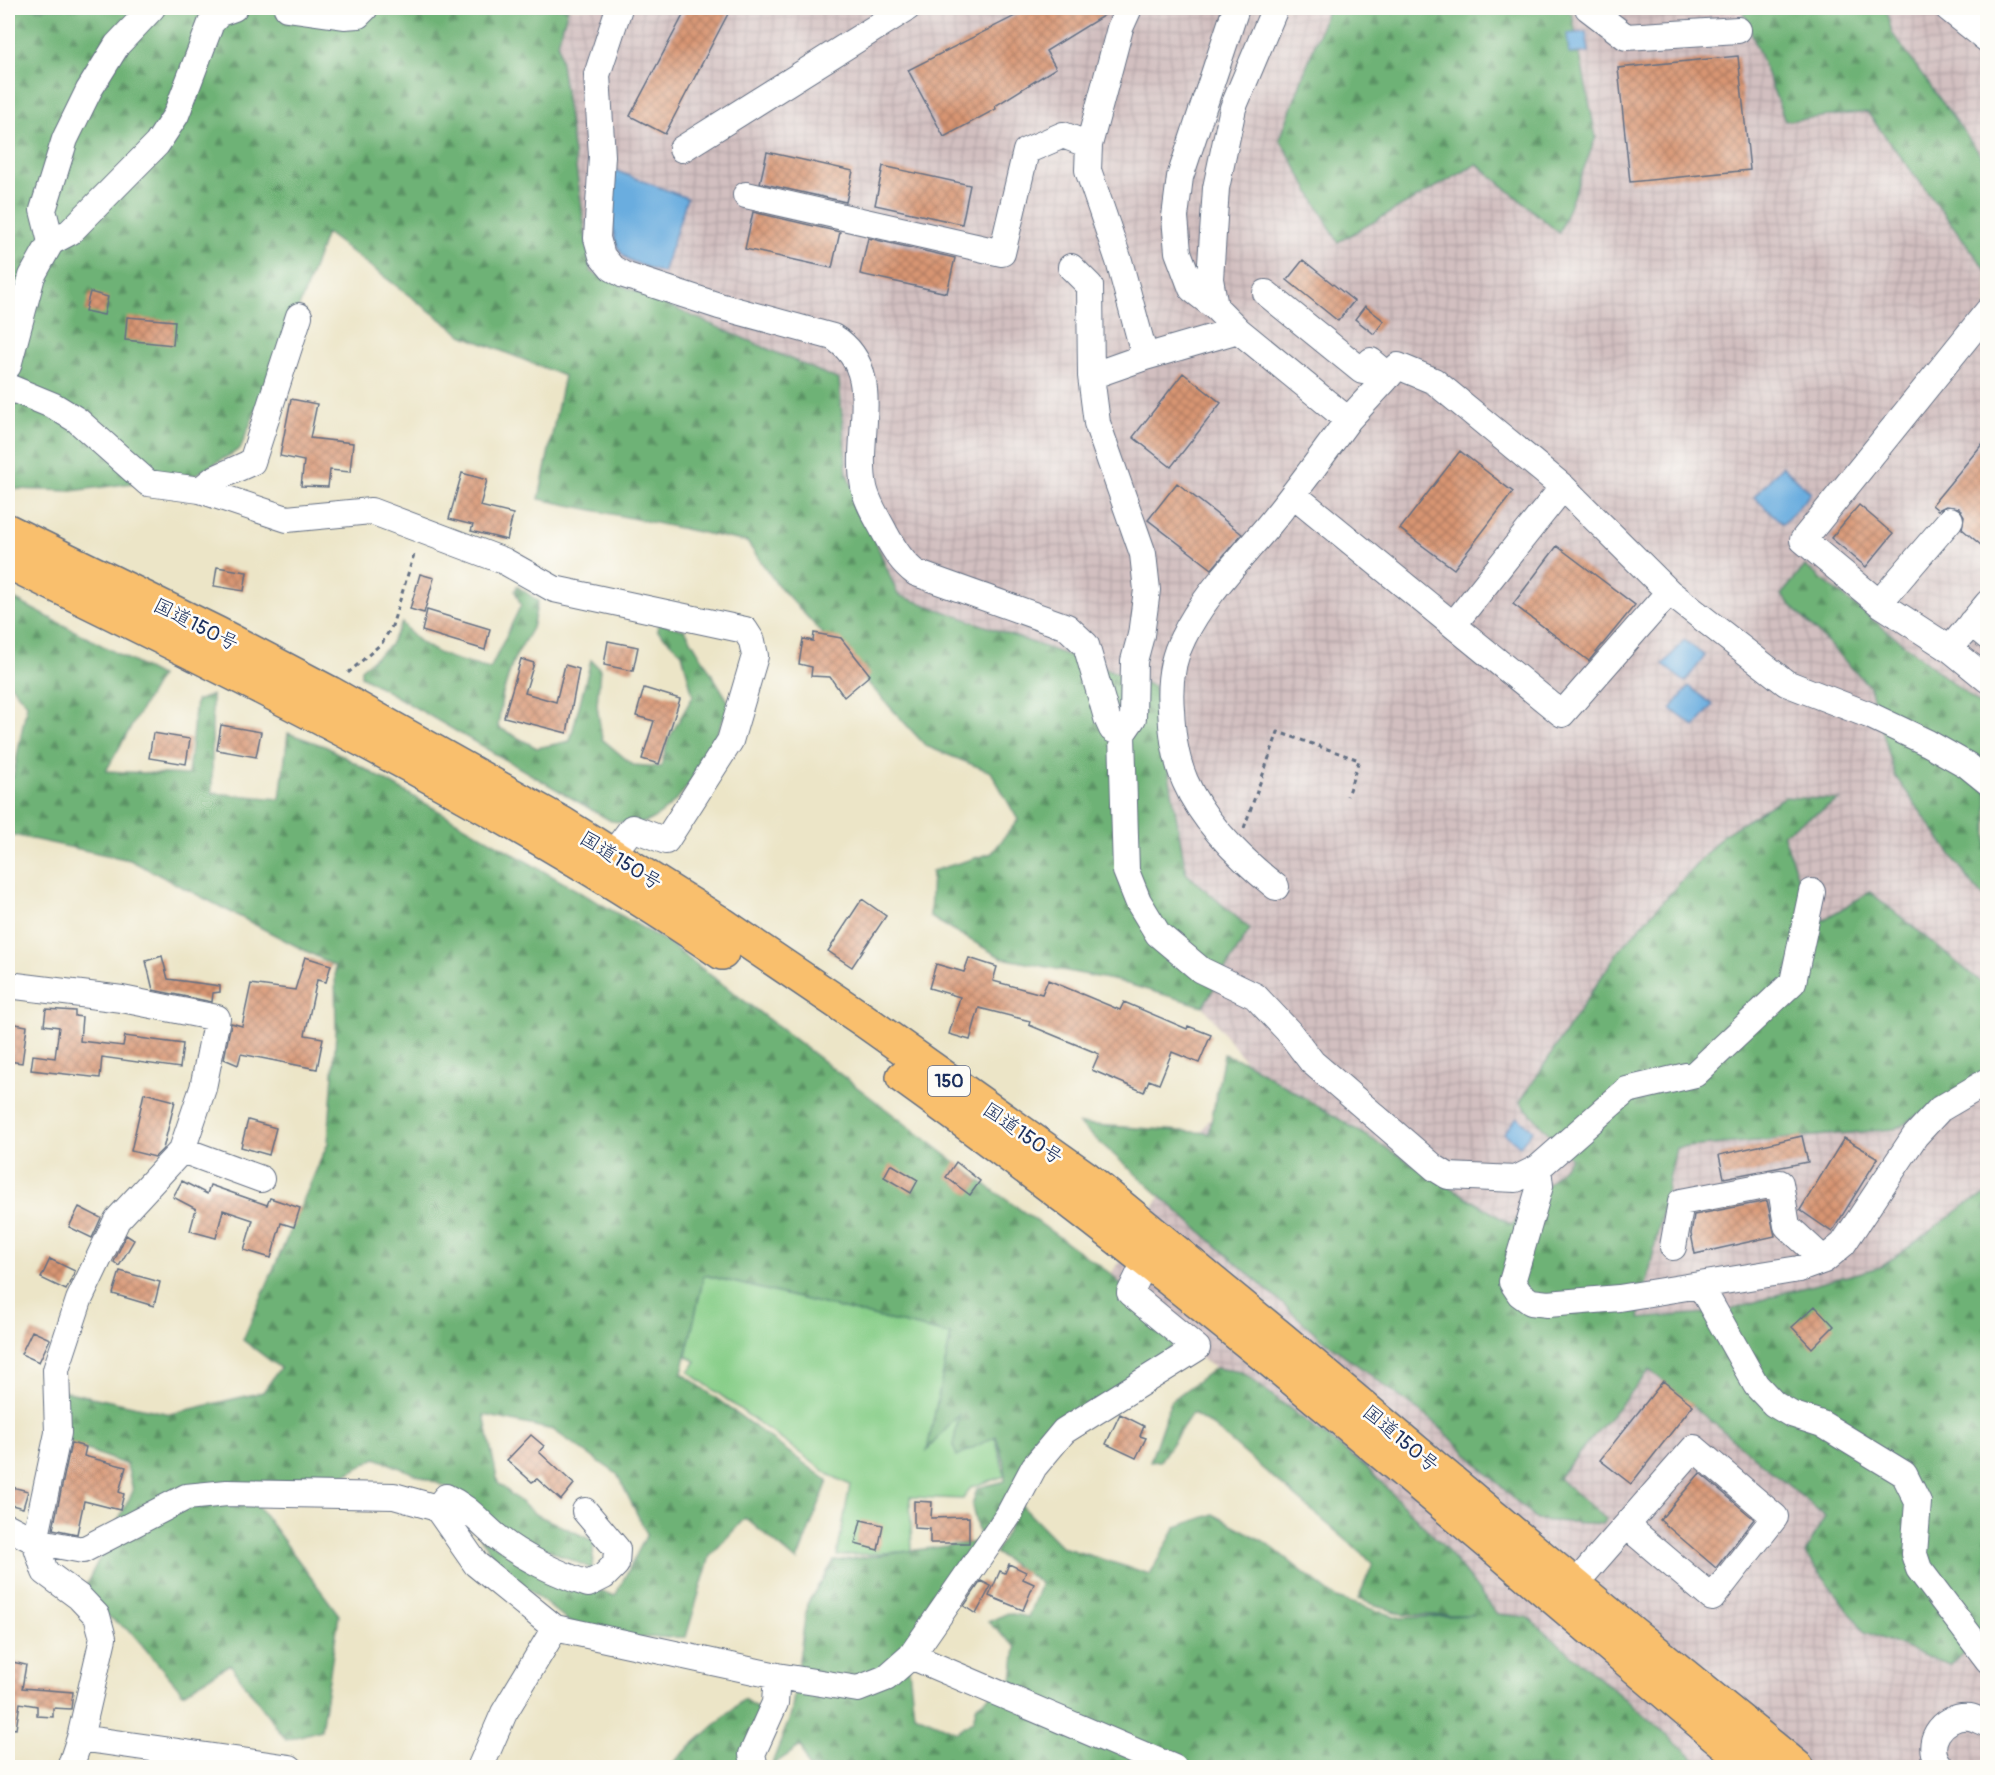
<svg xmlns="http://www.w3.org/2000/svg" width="1995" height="1775" font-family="Pangolin,'Klee One',sans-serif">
<defs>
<pattern id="industrial-grid" width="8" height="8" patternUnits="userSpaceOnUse" patternTransform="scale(1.5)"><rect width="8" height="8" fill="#d2bfc0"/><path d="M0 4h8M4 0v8" fill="none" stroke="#b4a4a7"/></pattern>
<pattern id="forest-firs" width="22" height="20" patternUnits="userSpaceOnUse" patternTransform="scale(1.5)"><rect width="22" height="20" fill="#6eb276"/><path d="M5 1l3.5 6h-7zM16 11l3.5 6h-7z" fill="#5a9164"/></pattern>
<pattern id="building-cross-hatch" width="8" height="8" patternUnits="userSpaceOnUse" patternTransform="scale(1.5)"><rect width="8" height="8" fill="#d89572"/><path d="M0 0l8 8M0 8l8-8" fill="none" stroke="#ae7a61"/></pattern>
</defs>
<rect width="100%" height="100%" fill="#fdfcf7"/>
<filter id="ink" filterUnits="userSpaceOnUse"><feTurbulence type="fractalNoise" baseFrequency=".0167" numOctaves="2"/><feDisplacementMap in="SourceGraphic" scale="12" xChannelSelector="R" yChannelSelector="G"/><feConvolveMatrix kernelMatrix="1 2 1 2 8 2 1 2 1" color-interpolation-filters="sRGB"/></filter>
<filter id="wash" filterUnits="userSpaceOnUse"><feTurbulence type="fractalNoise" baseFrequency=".008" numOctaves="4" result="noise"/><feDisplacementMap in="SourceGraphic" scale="24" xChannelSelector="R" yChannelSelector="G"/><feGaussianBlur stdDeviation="1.35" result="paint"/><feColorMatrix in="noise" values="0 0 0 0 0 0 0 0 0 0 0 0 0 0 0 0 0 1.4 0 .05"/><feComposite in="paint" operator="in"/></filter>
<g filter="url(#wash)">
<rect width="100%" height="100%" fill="#ece5c7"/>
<path fill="url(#industrial-grid)" d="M568 8H1987V1767H1705L1527 1617 1497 1614 1447 1550 1367 1468 1242 1372 1215 1368 1175 1342 1111 1274 1246 1062 1203 1006 1213 989 1082 661 898 595 847 474 839 380 600 279 591 272 558 43Z"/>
<path fill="#89cf8a" stroke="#527f74" stroke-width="1.5" d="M704 1275 951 1335 930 1439 959 1413 960 1454 995 1436 1005 1476 971 1487 963 1499 910 1497 912 1551 837 1556 850 1485 830 1475 689 1372 696 1361 686 1356Z"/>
<path fill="url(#forest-firs)" stroke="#44706a" stroke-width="1.5" d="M8 8H568L558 43 591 272 839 380 847 474 898 595 1154 686 1186 873 1250 929 1203 1006 1117 981 1002 958 930 917 932 871 992 853 1018 820 991 772 926 746 776 583 747 542 539 499 564 376 462 335 326 233 303 297 240 449 195 475 72 491 15 489 8 478Z
M1328 8H1563L1572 14 1596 137 1559 233 1477 164 1338 242 1280 139Z
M1742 8H1886L1892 33 1987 164V271L1867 112 1785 121Z
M1805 566 1987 710V899L1975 888 1895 776 1870 687 1781 595Z
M517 586 538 601 532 628 513 661 502 697 498 727 537 748 570 741 591 660 600 669 597 705 602 739 633 765 661 767 668 740 693 696 682 653 657 630 659 623 685 630 730 704C713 744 689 802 648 821 639 826 621 822 611 821L361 676V669L389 646 402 623C424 654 455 660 490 669L521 605 515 591Z
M8 596 160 676 106 771 188 775 196 701 212 695V793L280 799 288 733 327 747 667 942 980 1181 1111 1274 1175 1342 1153 1369 1062 1422 979 1536 972 1506 977 1488 1005 1481V1466L996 1436 957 1456 953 1446 959 1415 927 1450 951 1335 704 1275 682 1373 828 1481 797 1561 745 1518 710 1556 686 1637 623 1638 569 1622 499 1566 481 1538 551 1574 615 1596 647 1534 617 1474 553 1430 484 1415 498 1483 535 1514 594 1541 592 1569 531 1542 464 1505 459 1492 376 1458 336 1480 242 1485 339 1615 321 1730 286 1740 230 1664 183 1693 132 1633 109 1617 85 1587 133 1491 127 1465 63 1441 59 1390 170 1414 263 1392 280 1368 243 1340 328 1143 336 1033 335 966 130 860 8 834V776L13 777 27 704 8 682Z
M1784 797 1839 800 1783 833 1804 896 1823 920 1870 892 1987 987V1076L1957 1091 1895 1129 1676 1148 1639 1319 1728 1311 1783 1293 1881 1267 1967 1204 1987 1195V1633L1949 1665 1865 1632 1805 1554 1825 1516 1650 1370 1558 1478 1606 1519 1602 1524 1536 1520 1435 1423 1321 1338 1079 1124 1209 1133 1224 1054 1246 1062 1512 1225 1571 1158 1520 1102 1619 950 1723 835Z
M1215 1368 1242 1372 1367 1468 1447 1550 1497 1614 1527 1617 1705 1767 808 1768 801 1746 771 1766 791 1715 807 1604 834 1561 977 1542 907 1651 914 1714 957 1732 973 1720 977 1705 1012 1680 1016 1647 988 1622 1008 1613 1028 1617 1041 1583 995 1553 1021 1505 1062 1547 1150 1574 1176 1527 1213 1514 1265 1542 1336 1598 1401 1618 1474 1615H1405L1358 1599 1373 1563 1214 1427 1192 1413 1160 1461 1150 1462 1171 1401Z
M744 1699 763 1711 741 1767 667 1768Z"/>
<path fill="#6aaddf" stroke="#426e9e" stroke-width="1.5" d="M1586 32 1589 52 1569 54 1567 34Z
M614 170 687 198 663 273C652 269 638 265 628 259 605 245 614 193 614 170Z
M1782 466 1811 493 1783 524 1754 497Z
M1684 640 1705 656 1685 682 1663 665Z
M1689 686 1713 705 1695 727 1671 709Z
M1517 1117 1533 1130 1520 1146 1504 1133Z"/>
<g id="blocks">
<path fill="url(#building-cross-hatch)" d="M687 8H731L665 134 630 116Z
M1031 8H1113L1111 11 1046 51 1056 68 995 106 996 109 944 137 908 70Z
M1738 56 1750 170 1630 182 1618 68Z
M767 152 853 171 846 202 760 183Z
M883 166 970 185 962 224 875 205Z
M753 212 840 232 832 268 745 249Z
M868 238 955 258 947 293 860 274Z
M1303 260 1354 301 1338 321 1287 280Z
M90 292 108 297 104 315 85 311Z
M1365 306 1384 321 1374 334 1355 319Z
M127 317 175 321 173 345 125 340Z
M1183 373 1221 403 1171 467 1133 437Z
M291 399 317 404 310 438 353 443 350 472 330 470 328 487 301 486 304 461 280 456Z
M1988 437V551L1962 529 1964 516 1959 508 1946 506 1938 510 1932 505Z
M1460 451 1513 492 1454 569 1400 529Z
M462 473 487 480 480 506 513 514 507 540 471 531 473 525 449 519Z
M1177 483 1242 534 1212 569 1148 520Z
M1859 505 1893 534 1866 567 1831 538Z
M1557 546 1635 605 1589 661 1513 604Z
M217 567 247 572 244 591 214 586Z
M420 574 434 578 424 613 410 609Z
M427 610 490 629 485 650 422 631Z
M814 633 841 638 870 675 844 697 830 677 811 676 812 667 799 664 803 639 813 641Z
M608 641 638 647 633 671 604 665Z
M521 659 534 663 525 693 556 702 565 665 579 669 567 733 504 717Z
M644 688 680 699 659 764 642 759 654 721 636 716Z
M221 725 261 732 256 757 217 750Z
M153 733 190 739 186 764 149 758Z
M862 899 886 916 852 967 828 951Z
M162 956 168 979 220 986V992L213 993 212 1002 153 990 146 961Z
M305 957 331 965 326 982 317 980 305 1035 323 1038 317 1069 241 1054 238 1065 224 1059 231 1023 242 1026 251 984 295 990Z
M969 958 997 967 993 981 1042 994 1048 980 1120 1010 1124 1002 1187 1029 1188 1026 1211 1035 1199 1063 1172 1052 1159 1084 1149 1080 1144 1092 1092 1070 1099 1054 1029 1025 1030 1021 979 1008 970 1040 949 1034 960 997 929 988 936 964 964 972Z
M46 1009 75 1011V1016L82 1017 80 1041 123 1046 125 1036 183 1044 180 1068 102 1057 100 1078 31 1070 33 1055 55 1058 59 1027 44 1025Z
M10 1023 27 1026 22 1063 8 1061Z
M144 1093 175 1101 163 1149 155 1157 131 1151Z
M248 1120 276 1128 269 1155 241 1147Z
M1802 1136 1808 1162 1724 1178 1719 1155Z
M1844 1138 1878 1158 1832 1232 1800 1210Z
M956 1162 980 1181 970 1195 946 1177Z
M891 1164 918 1180 911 1193 884 1177Z
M182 1181 207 1194 210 1185 267 1205 270 1198 300 1208 294 1227 281 1223 271 1258 244 1250 253 1220 223 1210 216 1238 190 1231 196 1209 173 1197Z
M1767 1201 1775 1236 1695 1254 1691 1234 1694 1215Z
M79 1207 101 1218 92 1238 69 1227Z
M126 1235 134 1240 119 1266 114 1262Z
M50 1259 75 1271 66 1290 41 1278Z
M120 1271 160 1282 154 1306 113 1294Z
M1815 1306 1834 1326 1812 1348 1792 1327Z
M32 1331 50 1339 39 1362 21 1354Z
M1663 1381 1693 1405 1631 1484 1600 1460Z
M1120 1414 1144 1426 1140 1436 1146 1438 1136 1458 1106 1444Z
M531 1435 544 1446 539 1452 574 1484 561 1500 537 1479 532 1482 507 1460Z
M71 1443 86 1447 84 1456 126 1467 119 1492 124 1494 120 1510 84 1501 77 1534 53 1529Z
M1700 1473 1754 1519 1716 1568 1660 1520Z
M8 1486 28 1491 23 1508 8 1504Z
M914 1501 932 1502 931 1518 969 1517V1543H930V1529L914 1528Z
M861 1520 883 1525 878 1550 855 1544Z
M1009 1564 1026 1572 1023 1579 1034 1584 1023 1610 989 1596 1000 1571 1005 1573Z
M981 1581 991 1586 976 1614 964 1606Z
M8 1661 26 1665 22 1688 73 1692 71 1709 53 1708V1717L37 1716V1706L20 1703 16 1729 8 1728Z"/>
</g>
</g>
<g filter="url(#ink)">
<use href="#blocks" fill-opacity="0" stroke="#646f83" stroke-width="1.5"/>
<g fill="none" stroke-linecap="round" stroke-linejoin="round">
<defs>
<path id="minor" d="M287 8 344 16 358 15 365 8
M619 8 597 75 602 156 597 238 602 256 612 268 624 275 719 306 833 337C886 370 854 434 864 487 867 503 878 519 885 533 893 548 902 563 916 573L1067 627 1086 645 1107 718 1112 729 1122 734
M1129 8 1120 28 1089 145 1088 170 1119 261 1145 357 1238 330
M1275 8 1233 108 1216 188 1210 279 1215 307 1238 330 1348 420 1398 366 1434 381 1563 487 1669 592 1786 683 1869 715 1928 743 1967 765 1988 782
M1588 8 1626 37 1738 30
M1948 8 1988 40
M1970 25 1984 8
M682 149 907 8
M746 195 1002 253 1026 151 1063 135 1089 145
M51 242 43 210 65 139 89 90 117 45 152 8
M1071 267 1090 286 1091 376 1097 423 1143 554 1147 590 1141 635 1134 661 1133 718 1122 734 1126 871 1138 901 1158 934 1201 970 1255 996 1289 1032 1312 1062 1435 1168 1448 1176 1516 1179 1538 1168 1627 1090 1695 1074 1793 982 1812 892
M1266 293 1362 371 1371 361 1389 376
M1215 307 1192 289 1178 252 1175 217 1180 177 1236 8
M1988 311 1803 540 1879 603 1950 649 1988 680
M8 366 32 276 51 242 70 232 157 144 176 115 211 23 220 13 234 8
M1091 376 1145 357
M8 387 54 406 77 420 148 483 200 490 287 519 371 511 504 561 554 589 745 630 752 641 755 656 730 741 666 841 632 828 612 855
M200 490 214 479 252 462 299 316
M1294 495 1562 714 1669 592
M1879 603 1950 520
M1971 623 1988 637
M1454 624 1563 487
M1950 649 1988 603
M1276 887C1242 860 1203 822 1185 781 1175 758 1172 734 1171 710 1169 686 1172 659 1183 638 1203 596 1238 562 1268 526 1296 492 1322 456 1348 420
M8 985 122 999 217 1018 203 1088 182 1150 117 1220 79 1300 56 1370 58 1433 35 1541 45 1572 79 1597 97 1616 103 1638 80 1738 70 1768
M182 1150 261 1179
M1538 1168 1540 1186 1512 1282 1520 1294 1531 1302 1548 1304 1619 1298 1799 1269 1824 1260 1843 1244 1915 1136 1940 1109 1988 1081
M1673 1247 1681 1202 1780 1183 1787 1226 1824 1260
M1700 1285 1756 1385 1774 1404 1791 1414 1822 1424 1904 1474 1918 1502 1914 1554 1919 1569 1988 1660
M437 1508 446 1497C468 1507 479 1522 497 1537 521 1557 558 1574 588 1584L604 1576 616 1564 617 1549 585 1511
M8 1527 35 1541 83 1550 186 1497 227 1493 394 1496 437 1508 476 1564 555 1628 777 1676 858 1689 886 1678 911 1656 1008 1516 1034 1467 1064 1431 1197 1348 1130 1293 1146 1260
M1575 1584 1694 1448 1775 1517 1712 1598 1627 1526
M911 1656 1174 1768
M80 1738 290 1768
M480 1768 504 1713 555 1628
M755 1768 752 1754 775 1703 777 1676
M1942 1768C1921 1746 1941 1714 1970 1717 1975 1718 1982 1722 1988 1724"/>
<path id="highway" d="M8 531 218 634 330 693 563 824 722 924 865 1021 1086 1178 1282 1339 1614 1618 1798 1768
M8 562C251 681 497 801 722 953
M903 1077C1200 1290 1475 1532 1754 1768"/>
</defs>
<use href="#minor" stroke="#646f83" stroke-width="28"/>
<use href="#highway" stroke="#646f83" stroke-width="36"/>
<path stroke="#646f83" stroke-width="3" stroke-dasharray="4.5 4.5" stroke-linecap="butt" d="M348 673 382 643 392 626 415 551
M1244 828 1278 732 1359 760 1347 796"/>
<use href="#minor" stroke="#fff" stroke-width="26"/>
<use href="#highway" stroke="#f9bf6d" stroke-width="33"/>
</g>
</g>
<g text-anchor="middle" stroke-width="5" stroke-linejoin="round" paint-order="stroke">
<rect fill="#fdfcf7" stroke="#5f6c8c" stroke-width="1.5" x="928" y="1066" width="42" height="30" rx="4.5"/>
<g font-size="18" font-weight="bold" fill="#1b2f5e">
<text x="949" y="1087">150</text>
</g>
<g font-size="20" fill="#1b2f5e" stroke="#fdfcf7">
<text transform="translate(196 624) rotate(27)" y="7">国道150号</text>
<text transform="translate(621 860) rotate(32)" y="7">国道150号</text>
<text transform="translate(1023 1133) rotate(35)" y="7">国道150号</text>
<text transform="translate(1401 1438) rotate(40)" y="7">国道150号</text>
</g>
</g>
<rect width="1995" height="1775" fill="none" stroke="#fdfcf7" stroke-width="30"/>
</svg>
